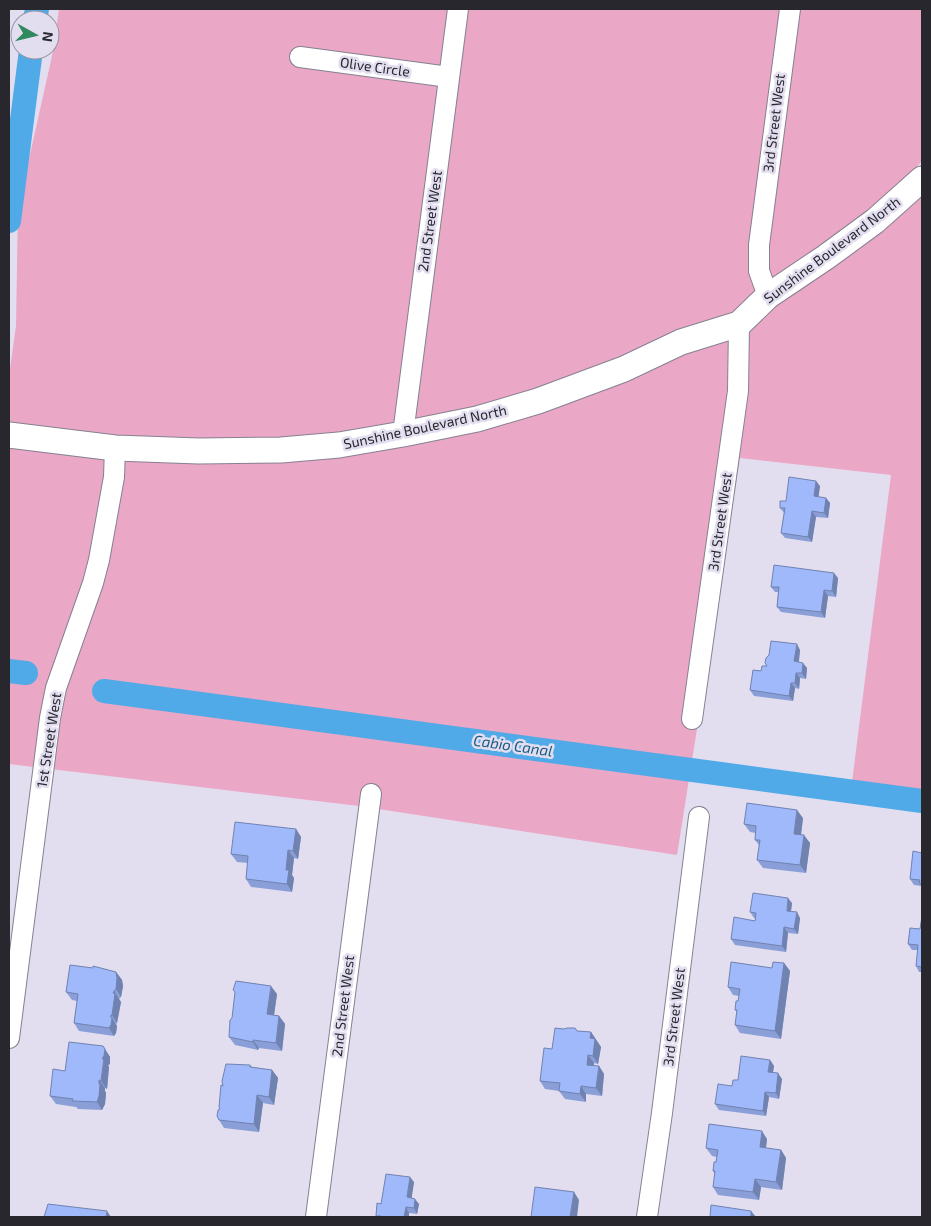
<svg xmlns="http://www.w3.org/2000/svg" width="931" height="1226" font-family="'Exo 2',sans-serif">
<rect width="100%" height="100%" fill="#e2def0"/>
<path fill="#eba7c6" d="M59 9H922V161L906 178 867 212 818 248 760 286 731 314 533 390 474 407 400 423 337 434 280 439 199 440 116 436 9 423V376L16 326 18 208 52 56Z
M922 197V794L852 782 891 475 740 458 677 855 359 806 9 764V447L114 460 281 462 687 353 749 332 777 304 834 266 884 230Z"/>
<g fill="none" stroke-linecap="round" stroke-linejoin="round">
<path stroke="#50aae7" stroke-width="24" d="M35 20 37 9
M9 221 31 50
M9 671 26 673
M104 691 922 801"/>
<defs>
<path id="minor" d="M300 57 449 77
M768 296 759 271V245L790 9
M403 434 458 9
M692 719 738 391 739 324
M9 1038 50 718 56 688 93 583 99 560 114 477 115 448
M316 1217 371 794
M647 1217 662 1113 699 817"/>
<path id="tertiary" d="M9 435 115 448 199 451 281 450 339 445 403 434 477 419 538 401 624 369 681 342 739 324 768 296 826 257 875 221 922 179"/>
</defs>
<use href="#minor" stroke="#858191" stroke-width="22"/>
<use href="#tertiary" stroke="#858191" stroke-width="27"/>
<use href="#minor" stroke="#fff" stroke-width="20"/>
<use href="#tertiary" stroke="#fff" stroke-width="25"/>
</g>
<path fill="#8a9fd8" d="M820 486 818 497 826 498 830 503 828 518 816 517 812 542 785 538 781 533 784 513 780 508 786 501Z
M838 578 836 597 828 596 825 618 781 612 777 607 778 592H775L771 587Z
M800 650 799 662 807 668 806 679 800 678 799 689 795 688 793 701 754 696 750 690 761 671 767 666Z
M803 818 801 835 810 843 806 873 763 868 757 860 759 845 755 840 756 833 750 832 744 824Z
M296 829 301 837 298 859 294 858 292 875 294 878 292 892 251 887 246 879 248 863 237 862 231 854Z
M922 853V887L921 886 914 885 910 879Z
M792 903 791 912 800 918 798 934 788 933 786 952 735 945 731 939 755 921V918H754L750 912Z
M922 916V972H919L916 966 918 950H912L908 944 920 929Z
M784 963 790 971 781 1039 740 1033 735 1025 737 1012 735 1010 738 1001 739 996 733 995 728 987Z
M116 972 122 980 123 986 121 997 119 999 121 1002 117 1023 116 1024 117 1026 116 1033 114 1036 79 1031 74 1023 77 1001 72 1000 66 992Z
M277 994 274 1015 279 1016 285 1024 282 1051 259 1048 258 1050 235 1045 229 1037Z
M577 1031 591 1032 601 1047 598 1064 594 1063V1066H599L604 1074 602 1096 586 1094V1102L565 1099 559 1091 545 1089 540 1081 552 1049Z
M103 1046 110 1057V1064L108 1065 109 1067 107 1089 105 1088V1091L106 1093 105 1104 102 1110 78 1109 76 1107 56 1104 50 1096Z
M770 1060 774 1066 773 1073 782 1079 779 1099 769 1097 766 1116 719 1110 715 1104 732 1086 738 1080Z
M250 1065 252 1067 272 1070 278 1078 274 1105 263 1103 259 1132 224 1128 219 1120 223 1086Z
M767 1139 766 1148 781 1150 786 1158 782 1190 761 1187 759 1200 718 1195 713 1187 715 1174 713 1171 716 1162 717 1157 712 1156 706 1148Z
M414 1182 411 1198 419 1204 417 1214 409 1213V1217H377L376 1216 381 1204Z"/>
<path fill="#7082b0" d="M816 481 820 486 818 501 814 496Z
M826 498 830 503 828 518 824 513Z
M812 511 816 517 812 542 808 537Z
M834 573 838 578 836 597 832 591Z
M824 590 828 596 825 618 821 612Z
M797 644 800 650 798 667 794 661Z
M803 663 807 668 806 679 802 673Z
M796 673 800 678 799 689 795 683Z
M791 683 795 688 793 701 789 696Z
M797 810 803 818 800 842 794 834Z
M296 829 301 837 298 859 293 851Z
M804 835 810 843 806 873 800 865Z
M288 850 294 858 292 875 294 878 292 892 287 884 286 870Z
M788 898 792 903 790 917 787 911Z
M797 912 800 918 798 934 794 929Z
M784 927 788 933 786 952 782 946Z
M784 963 790 971 781 1039 775 1031Z
M116 972 122 980 123 986 121 997 116 989Z
M271 986 277 994 273 1022 267 1014Z
M114 991 121 1002 117 1023 112 1015Z
M279 1016 285 1024 282 1051 276 1043Z
M112 1018 117 1026 116 1033 114 1036 109 1028Z
M591 1032 601 1047 598 1064 593 1056 590 1038Z
M253 1040 259 1048 258 1050 253 1042Z
M103 1046 110 1057V1064L108 1065 109 1067 107 1089 101 1081Z
M588 1055 594 1063 593 1073 587 1065Z
M770 1060 774 1066 772 1077 768 1072Z
M599 1066 604 1074 602 1096 596 1088Z
M272 1070 278 1078 274 1105 269 1097Z
M778 1073 782 1079 779 1099 776 1093Z
M99 1080 105 1088V1091L106 1093 105 1104 102 1110 97 1102Z
M581 1086 586 1094V1102L580 1094Z
M765 1092 769 1097 766 1116 763 1111Z
M257 1095 263 1103 259 1132 254 1124Z
M762 1131 767 1139 765 1155 760 1147Z
M781 1150 786 1158 782 1190 776 1182Z
M410 1177 414 1182 411 1203 407 1197Z
M755 1179 761 1187 759 1200 753 1192Z
M574 1192 579 1200 577 1217H570Z
M415 1199 419 1204 417 1214 414 1208Z
M406 1207 409 1213V1217H404Z
M107 1211 111 1217H106Z
M751 1211 756 1217H751Z"/>
<path fill="#a0b9fb" stroke="#7082b0" d="M789 477 816 481 814 496 826 498 824 513 812 511 808 537 781 533 785 508H780V501H786Z
M774 565 834 573 832 591 824 590 821 612 777 607 779 587H771Z
M771 641 797 644 794 661 803 663 802 673H796L795 683H791L789 696 750 690 753 670 761 671 762 666H767L765 663 766 658 769 655Z
M747 803 797 810 794 834 804 835 800 865 757 860 760 840H755L756 826 744 824Z
M235 822 296 829 293 851 288 850 286 870H289L287 884 246 879 248 856 231 854Z
M913 851 922 853V883H919L920 880 910 879Z
M753 893 788 898 787 911 797 912 794 929 784 927 782 946 731 939 734 917 755 921 756 913 750 912Z
M922 916V967L916 966 918 945 908 944 910 928 920 929Z
M731 962 772 968 773 962 784 963 775 1031 735 1025 737 1010H735L736 1001H738L740 989 728 987Z
M70 965 93 968V966L116 972 117 978 116 989 114 991 113 993 115 994 112 1015 110 1016 112 1018 111 1025 109 1028 74 1023 78 994 66 992Z
M236 981 271 986 267 1014 279 1016 276 1043 253 1040V1042L229 1037 230 1020 232 1018 235 992 233 990Z
M555 1028 564 1029 567 1028H575L577 1031 591 1032 590 1038 595 1039 593 1056 588 1055 587 1065 599 1066 596 1088 581 1086 580 1094 559 1091 560 1083 540 1081 544 1048 552 1049Z
M69 1042 103 1046 105 1049 104 1056 102 1059H104L101 1081 99 1080V1083L100 1085 99 1096 97 1102 72 1101 73 1099 50 1096 53 1069 65 1071Z
M741 1056 770 1060 768 1072 778 1073 776 1093 765 1092 763 1111 715 1104 718 1084 732 1086 733 1080H738Z
M226 1064 250 1065V1067L272 1070 269 1097 257 1095 254 1124 219 1120 217 1116 218 1110 220 1109 219 1107 221 1085 223 1086 222 1081Z
M709 1124 762 1131 760 1147 781 1150 776 1182 755 1179 753 1192 713 1187 715 1171H713L714 1162H716L718 1150 706 1148Z
M386 1174 410 1177 407 1197 415 1199 414 1208 406 1207 404 1217H381V1216H376L377 1203 381 1204Z
M535 1187 574 1192 570 1217H531Z
M48 1204 107 1211 106 1217H44Z
M711 1205 751 1211V1217H710Z"/>
<g text-anchor="middle" stroke-width="5" stroke-linejoin="round" paint-order="stroke">
<g font-size="14" fill="#28272d" stroke="#e2def0">
<text transform="translate(375 67) rotate(8)" y="5">Olive Circle</text>
<text transform="translate(774 123) rotate(-83)" y="5">3rd Street West</text>
<text transform="translate(430 221) rotate(-82)" y="5">2nd Street West</text>
<text transform="translate(832 250) rotate(-37)" y="5">Sunshine Boulevard North</text>
<text transform="translate(425 427) rotate(-12)" y="5">Sunshine Boulevard North</text>
<text transform="translate(720 522) rotate(-82)" y="5">3rd Street West</text>
<text transform="translate(49 740) rotate(-81)" y="5">1st Street West</text>
<text transform="translate(343 1006) rotate(-83)" y="5">2nd Street West</text>
<text transform="translate(674 1017) rotate(-83)" y="5">3rd Street West</text>
</g>
<g font-size="15" font-style="italic" fill="#165982" stroke="#e2def0">
<text transform="translate(513 746) rotate(8)" y="5">Cabio Canal</text>
</g>
</g>
<rect width="931" height="1226" fill="none" stroke="#28272d" stroke-width="20"/>
<g transform="translate(35 35) rotate(98)"><circle r="24" fill="#e2def0" stroke="#9895a2"/>
<path d="M0-4L9 19L0 12L-9 19Z" fill="#31895e"/>
<text y="-8" font-size="14" font-weight="bold" text-anchor="middle" fill="#28272d">N</text>
</g>
</svg>
